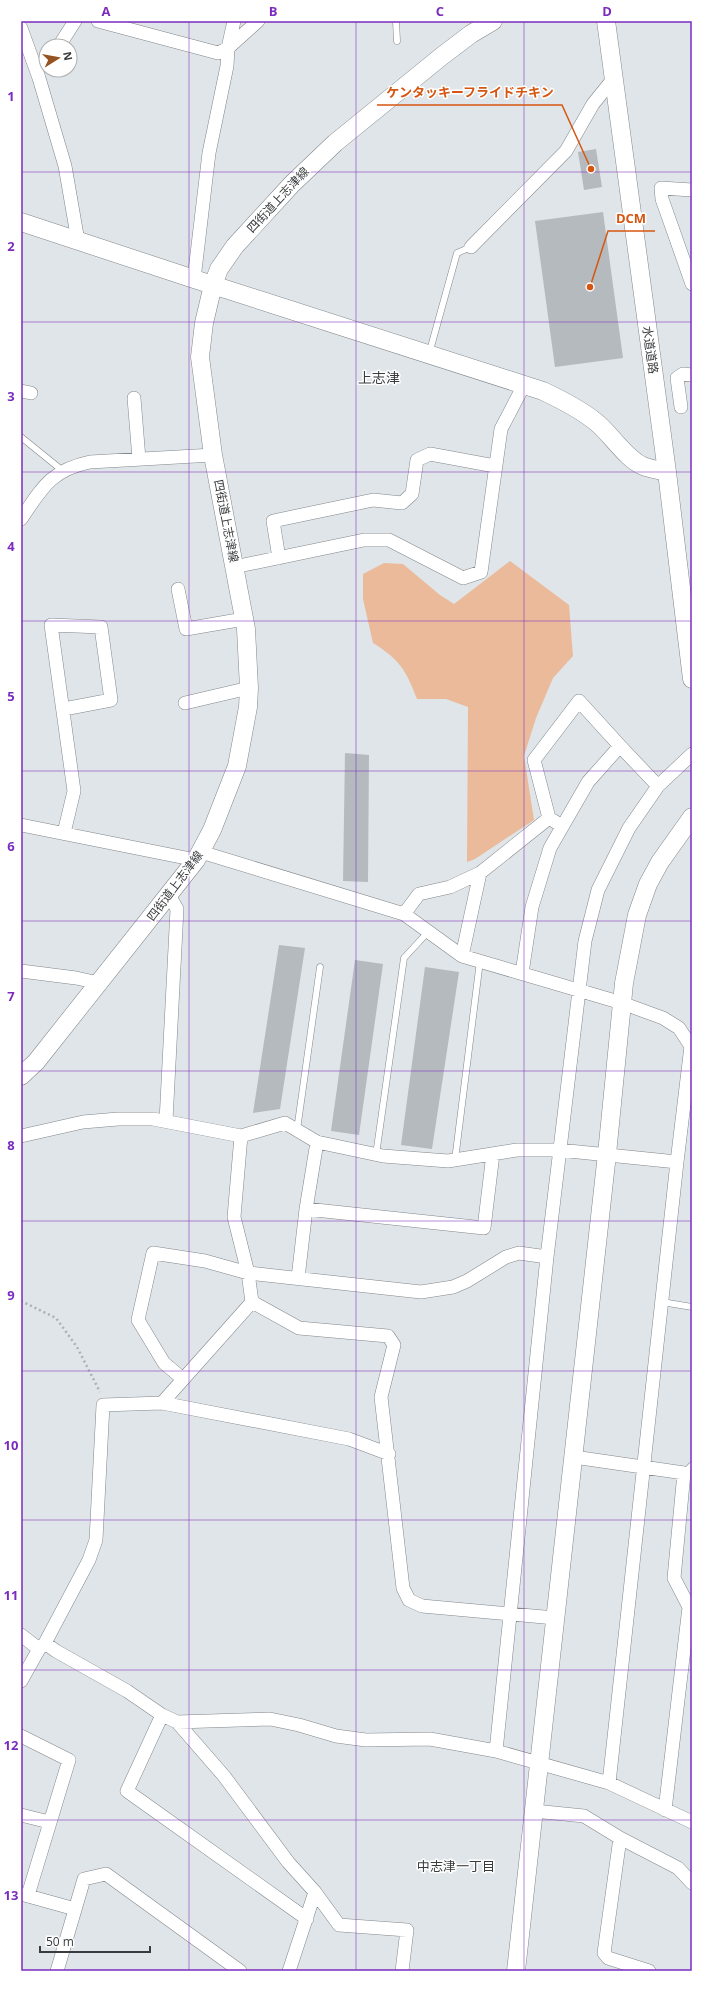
<svg xmlns="http://www.w3.org/2000/svg" width="713" height="1992" font-family="'Open Sans','Noto Sans JP',sans-serif">
<rect width="100%" height="100%" fill="#dfe5e9"/>
<path fill="#ebba9b" d="M510 561 569 605 573 656 553 678 536 718 524 756 534 820 475 859 467 862 468 707 446 699H417C406 670 400 660 373 643L363 599V574L384 563 403 564 440 595 454 604Z"/>
<path fill="#b4babe" d="M596 149 602 187 584 190 578 152Z
M603 212 623 358 555 367 535 221Z
M345 753 369 755 368 882 343 881Z
M279 945 305 948 280 1109 253 1113Z
M355 960 383 964 359 1135 331 1131Z
M425 967 459 972 432 1149 401 1145Z"/>
<g fill="none" stroke-linecap="round" stroke-linejoin="round">
<defs>
<path id="lane" d="M396 21 397 41
M429 354 457 253 471 247
M21 437 63 471
M297 1130 320 967
M376 1155 404 958 428 932
M455 1160 480 961
M662 1302 692 1307
M684 1473 692 1465"/>
<path id="street" d="M98 21 218 53 228 48 258 21
M21 28 39 78 65 166 78 241
M59 46 75 21
M692 190 661 188 662 199 692 284
M471 247 566 151 593 104 614 78
M194 279 209 153 227 66 228 48 234 21
M21 391 31 393
M134 398 139 459
M681 407 677 378 683 374 692 375
M21 519C42 488 51 470 90 462L213 455
M279 558 273 521 373 500 402 503 412 494 417 460 430 454 495 466
M234 567 364 540H389L463 578 481 572 501 429 524 385
M178 589 186 629 244 619
M185 703 249 688
M64 709 111 700 101 627 51 625 74 791 64 833
M21 825 196 860
M562 826 549 818 534 760 579 701 620 746 658 786
M201 852 404 914 462 956 622 1003 663 1018 679 1028 692 1048
M404 914 419 894 450 887 480 873 549 818
M462 956 480 873
M21 971 76 978 99 983
M522 973 532 907 550 848 588 782 620 746
M166 1121 177 909 169 895
M21 1136 83 1122 118 1119H153L241 1136 285 1123 317 1142 383 1156 448 1161 517 1150H559L677 1162
M241 1136 234 1217 248 1273 252 1302 299 1328 388 1336 394 1345 381 1397 403 1588 409 1600 422 1606 555 1618
M306 1209 484 1228 493 1154
M298 1278 306 1209 317 1142
M183 1379 164 1363 138 1320 153 1253 205 1261 248 1273 421 1292 453 1287 467 1281 506 1257 519 1253 547 1257
M162 1403 252 1302
M574 1457 684 1473 674 1578 689 1607 665 1810
M21 1635 39 1649
M45 1643 56 1651 127 1691 162 1715 177 1722 224 1776 288 1862 315 1892 339 1925 407 1930 402 1971
M21 1681 39 1649 45 1643 89 1560 96 1540 103 1405 162 1403 349 1439 389 1454
M162 1715 127 1791 307 1919
M177 1722 270 1719 299 1725 336 1736 366 1740 430 1739 496 1751 609 1783 692 1822
M21 1736 69 1760 28 1895
M496 1751 547 1257 585 941 598 890 629 828 658 786 692 754
M609 1783 677 1162 691 1046
M534 1811 584 1816 620 1838 678 1868 692 1883
M21 1815 49 1822
M620 1838 604 1953 608 1958 649 1971
M21 1894 75 1909
M57 1971 84 1879 106 1874 240 1971
M289 1971 315 1892"/>
<path id="secondary" d="M606 21 667 472 692 679
M21 222 194 279 543 391C562 400 580 409 596 422 611 434 626 459 643 466 650 469 659 470 667 472
M21 1076 36 1062 196 860 212 830 237 766 248 707 249 688 246 629 213 455 200 357 204 323 213 285 219 269 235 246 292 184 335 143 442 56 471 34 493 21
M516 1971 607 1154 624 983 637 915 648 884 660 862 692 817"/>
</defs>
<use href="#lane" stroke="#82878b" stroke-width="7"/>
<use href="#street" stroke="#82878b" stroke-width="14"/>
<use href="#secondary" stroke="#82878b" stroke-width="19"/>
<path stroke="#abb0b3" stroke-width="2.5" stroke-dasharray="2 3" stroke-linecap="butt" d="M21 1301 56 1318 77 1347 100 1392"/>
<use href="#lane" stroke="#fff" stroke-width="6"/>
<use href="#street" stroke="#fff" stroke-width="13"/>
<use href="#secondary" stroke="#fff" stroke-width="18"/>
</g>
<path fill="none" stroke="#7b2cbf" stroke-width="1" stroke-opacity="0.55" d="M189 21V1971M356 21V1971M524 21V1971M21 172H692M21 322H692M21 472H692M21 621H692M21 771H692M21 921H692M21 1071H692M21 1221H692M21 1371H692M21 1520H692M21 1670H692M21 1820H692"/>
<g text-anchor="middle" stroke-width="3" stroke-linejoin="round" paint-order="stroke">
<g font-size="12" fill="#393b3d" stroke="#fff">
<text transform="translate(278 200) rotate(-47)" y="4">四街道上志津線</text>
<text transform="translate(650 350) rotate(82)" y="4">水道道路</text>
<text transform="translate(226 521) rotate(79)" y="4">四街道上志津線</text>
<text transform="translate(175 886) rotate(-53)" y="4">四街道上志津線</text>
</g>
<g font-size="13" fill="#393b3d" stroke="#fff">
<text x="456" y="1871">中志津一丁目</text>
</g>
<g font-size="14" fill="#393b3d" stroke="#fff">
<text x="379" y="383">上志津</text>
</g>
</g>
<path fill="none" stroke="#d65611" stroke-width="1.5" d="M591 169L562 105H377M590 287L608 231H655"/>
<g fill="#d65611" stroke="#fff" stroke-width="1.5">
<circle cx="591" cy="169" r="4"/>
<circle cx="590" cy="287" r="4"/>
</g>
<g font-size="13" text-anchor="middle" font-weight="bold" fill="#d65611" stroke="#fff" stroke-width="3" stroke-linejoin="round" paint-order="stroke">
<text x="470" y="97">ケンタッキーフライドチキン</text>
<text x="631" y="223">DCM</text>
</g>
<rect width="713" height="1992" fill="none" stroke="#ffffff" stroke-width="44"/>
<g transform="translate(58 58) rotate(79)"><circle r="19" fill="#ffffff" stroke="#b0b1b1"/>
<path d="M0-3L7 15L0 10L-7 15Z" fill="#955321"/>
<text y="-6" font-size="11" font-weight="bold" text-anchor="middle" fill="#393b3d">N</text>
</g>
<path d="M40 1946v6h110v-6" fill="none" stroke="#393b3d" stroke-width="2"/>
<text x="46" y="1946" font-size="12" fill="#393b3d" stroke="#ffffff" stroke-width="3" paint-order="stroke">50 m</text>
<rect x="22" y="22" width="669" height="1948" fill="none" stroke="#7b2cbf" stroke-width="1.5"/>
<g font-size="13" text-anchor="middle" font-weight="bold" fill="#7b2cbf">
<text x="106" y="16">A</text>
<text x="273" y="16">B</text>
<text x="440" y="16">C</text>
<text x="607" y="16">D</text>
<text x="11" y="101">1</text>
<text x="11" y="251">2</text>
<text x="11" y="401">3</text>
<text x="11" y="551">4</text>
<text x="11" y="701">5</text>
<text x="11" y="851">6</text>
<text x="11" y="1001">7</text>
<text x="11" y="1150">8</text>
<text x="11" y="1300">9</text>
<text x="11" y="1450">10</text>
<text x="11" y="1600">11</text>
<text x="11" y="1750">12</text>
<text x="11" y="1900">13</text>
</g>
</svg>
